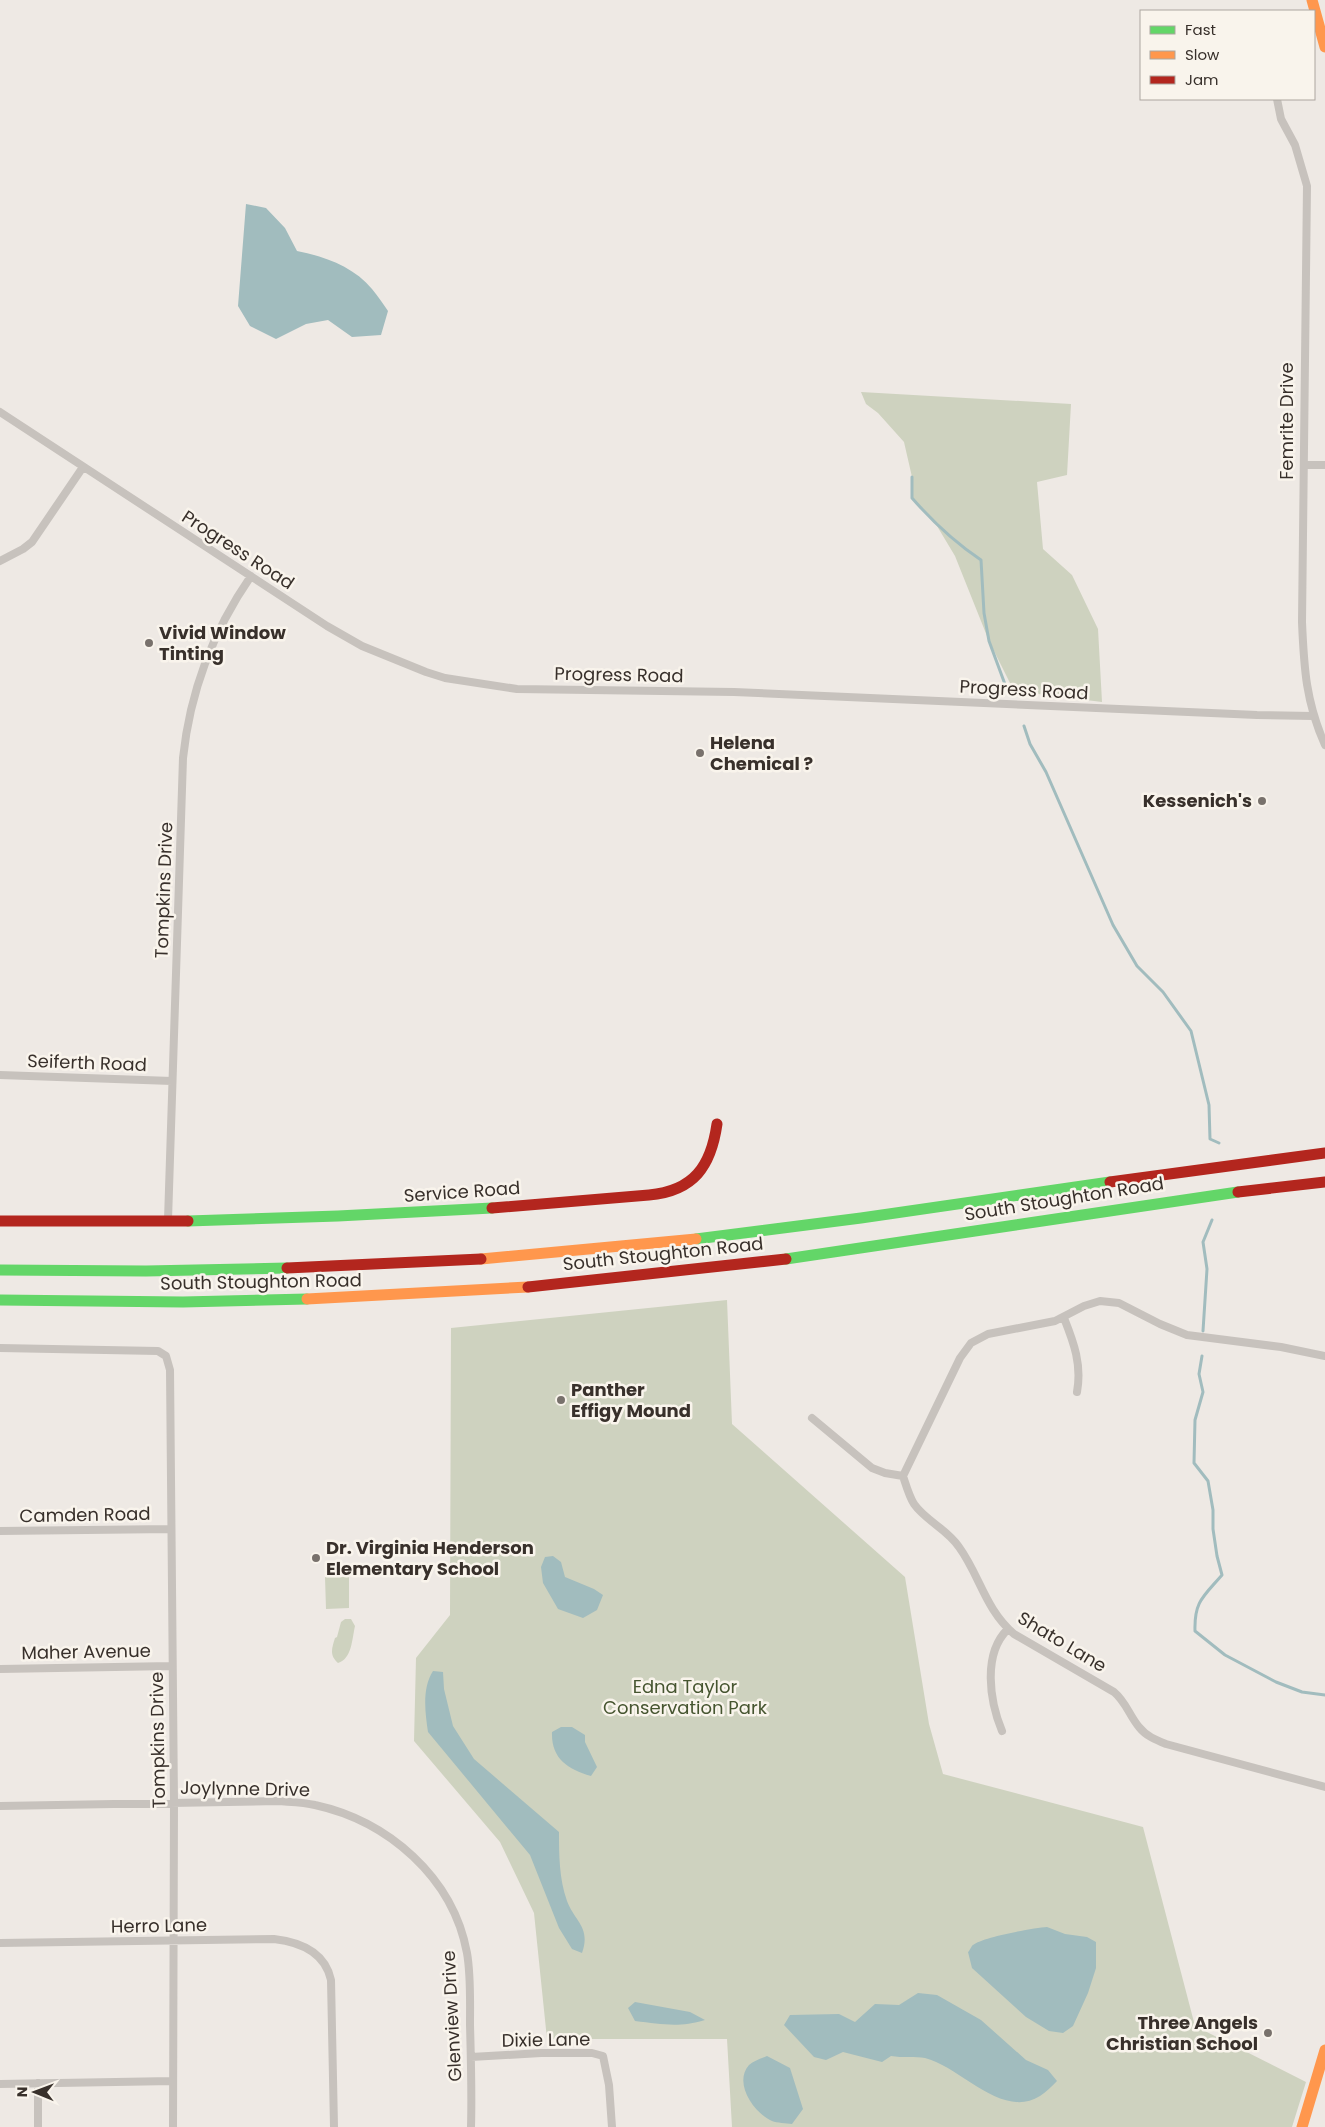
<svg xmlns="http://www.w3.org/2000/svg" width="1325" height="2127" font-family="Poppins,sans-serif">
<rect width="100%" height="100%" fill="#eee9e4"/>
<path fill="#ced2bf" d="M861 392 1071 404 1067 475 1037 482 1043 549 1072 575 1098 629 1102 702 1014 691 989 641 955 556 937 526 912 498V477L904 442 878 413 866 404Z
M727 1300 732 1424 905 1577 929 1724 943 1774 1143 1827 1195 2026 1306 2082 1292 2127H732L727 2039H547L534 1913 500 1842 414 1741 416 1658 450 1615 451 1328Z
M325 1577H349V1608L326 1609Z
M345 1619H351L355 1626C352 1639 352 1659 338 1663 329 1655 332 1648 335 1638L337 1637 341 1622Z"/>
<path fill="#a1bcbe" d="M246 204 266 208 285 228 297 251C324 256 354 267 372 289 378 296 383 304 388 311L381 335 352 337 328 320 306 324 276 339 250 326 238 306Z
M553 1556 561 1562 565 1577 594 1589 603 1595 597 1610 583 1618 558 1609 543 1583 541 1567 545 1557Z
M433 1671 443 1672 444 1689 453 1726 474 1759 559 1832C559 1854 559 1879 567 1901 575 1922 591 1927 582 1953L572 1949 559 1928 530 1855 428 1732C425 1712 422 1688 433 1671Z
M561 1727H572L585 1735V1742L597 1767 591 1776C567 1769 551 1758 552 1732Z
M1047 1927 1065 1934 1087 1937 1096 1942V1968L1088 1993 1073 2026 1063 2033 1049 2031 1026 2017 972 1968 968 1952C969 1952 972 1945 973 1945 983 1937 1033 1928 1047 1927Z
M918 1993 937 1995 981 2020 1026 2060 1048 2070 1057 2081C1052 2086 1046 2092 1040 2096 1002 2120 961 2067 925 2058 916 2056 902 2058 891 2056L882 2062 843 2052 826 2060 814 2057 784 2025 790 2015 839 2014 855 2022 875 2004 899 2005Z
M635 2002 690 2012 705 2020C678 2028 662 2024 635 2021L628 2008Z
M767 2056 790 2068 803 2109 792 2124C786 2123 777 2123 772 2121 754 2113 733 2083 749 2065 753 2061 762 2058 767 2056Z"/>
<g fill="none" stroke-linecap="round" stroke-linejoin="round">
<path stroke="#a1bcbe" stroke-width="3" d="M912 477V498C933 522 954 542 981 560L984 613 989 641 1006 687
M1024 726 1030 744 1046 772 1113 925 1137 966 1163 992 1191 1031 1209 1105 1210 1139 1219 1143
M1203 1331 1207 1269 1203 1242 1212 1220
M1202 1356 1199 1374 1203 1392 1195 1420 1194 1463 1208 1481 1213 1510V1529L1217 1556 1222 1575C1204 1596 1194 1601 1195 1631L1225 1655 1276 1682 1302 1692 1325 1695"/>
<path stroke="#c7c2bd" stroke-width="8" d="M1277 99 1281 119 1295 145 1307 186 1302 622C1304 669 1306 702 1325 745
M0 412 327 626 362 646 426 672 445 678 517 689 734 692 1257 715 1313 716
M1304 465H1325
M0 561 23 549 32 542 83 467
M0 1075 172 1081
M168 1220 183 758C190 691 213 631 251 576
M1064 1318C1074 1343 1082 1365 1077 1392
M0 1348 158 1351 166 1356 170 1370 174 1802 173 2127
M1325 1356 1281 1347 1187 1335 1160 1324 1119 1303 1100 1301 1084 1306 1055 1321 988 1334 971 1343 960 1358 903 1476C906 1485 909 1496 914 1504 926 1521 947 1529 959 1547 980 1576 985 1609 1014 1634L1114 1692C1126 1702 1129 1715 1139 1727 1146 1736 1156 1740 1166 1744L1325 1787
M812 1418 872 1468 885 1473 903 1476
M0 1531 171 1529
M0 1669 172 1666
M1002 1731C990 1702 982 1654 1008 1629
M0 1806 278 1801C290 1802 303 1802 315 1805 388 1821 453 1877 467 1953 471 1976 470 2001 470 2025 471 2059 472 2093 471 2127
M0 1943 274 1939C300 1942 325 1952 331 1980L334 2127
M471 2057 541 2053H592L603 2056 609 2085 612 2127
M0 2084 173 2081
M38 2127V2083"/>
<path stroke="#63d668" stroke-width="11" d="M188 1221 338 1216 492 1208
M696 1239 861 1218 1110 1182
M786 1259 1238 1192
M0 1270 146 1271 287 1268
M0 1300 183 1302 307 1299"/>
<path stroke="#ff974d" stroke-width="11" d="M1312 0 1325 47
M481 1259 696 1239
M307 1299 528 1287
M1302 2127 1325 2050"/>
<path stroke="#b3261e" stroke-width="11" d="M1110 1182 1325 1153
M1238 1192 1325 1182
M492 1208 649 1195C694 1191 711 1166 717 1124
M0 1221H188
M287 1268 481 1259
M528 1287 786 1259"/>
</g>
<g fill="#78716c" stroke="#f9f4ec" stroke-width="2">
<circle cx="149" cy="643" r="5"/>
<circle cx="700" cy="753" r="5"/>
<circle cx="1262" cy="801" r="5"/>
<circle cx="561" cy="1400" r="5"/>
<circle cx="316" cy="1558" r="5"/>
<circle cx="1268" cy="2033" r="5"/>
</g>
<g text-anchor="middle" stroke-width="5" stroke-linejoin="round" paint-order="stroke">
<g font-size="18" fill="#38302b" stroke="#f9f4ec">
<text transform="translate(1287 421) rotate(-90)" y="6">Femrite Drive</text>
<text transform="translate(238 550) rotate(33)" y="6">Progress Road</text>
<text transform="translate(619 675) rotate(1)" y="6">Progress Road</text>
<text transform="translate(1024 690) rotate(3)" y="6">Progress Road</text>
<text transform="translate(164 890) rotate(-88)" y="6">Tompkins Drive</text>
<text transform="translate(87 1063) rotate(2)" y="6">Seiferth Road</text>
<text transform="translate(462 1192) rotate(-4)" y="6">Service Road</text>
<text transform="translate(1064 1199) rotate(-9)" y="6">South Stoughton Road</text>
<text transform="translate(663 1254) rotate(-6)" y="6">South Stoughton Road</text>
<text transform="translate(261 1282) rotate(-1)" y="6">South Stoughton Road</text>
<text transform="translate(85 1515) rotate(-1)" y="6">Camden Road</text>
<text transform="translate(1062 1642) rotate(31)" y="6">Shato Lane</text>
<text transform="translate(86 1652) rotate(-1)" y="6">Maher Avenue</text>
<text transform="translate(158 1740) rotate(-91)" y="6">Tompkins Drive</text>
<text transform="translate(245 1789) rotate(1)" y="6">Joylynne Drive</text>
<text transform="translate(159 1926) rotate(-1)" y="6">Herro Lane</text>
<text transform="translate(452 2016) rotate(-93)" y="6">Glenview Drive</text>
<text transform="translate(546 2040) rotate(-1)" y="6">Dixie Lane</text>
</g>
<g font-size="18" font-weight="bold" fill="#38302b" stroke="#f9f4ec" text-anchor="start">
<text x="159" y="639">Vivid Window<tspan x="159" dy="21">Tinting</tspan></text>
<text x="710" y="749">Helena<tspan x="710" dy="21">Chemical ?</tspan></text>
<text x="1252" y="807" text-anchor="end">Kessenich's</text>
<text x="571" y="1396">Panther<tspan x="571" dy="21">Effigy Mound</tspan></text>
<text x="326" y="1554">Dr. Virginia Henderson<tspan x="326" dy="21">Elementary School</tspan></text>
<text x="1258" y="2029" text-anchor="end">Three Angels<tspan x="1258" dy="21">Christian School</tspan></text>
</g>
<g font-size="18" fill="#465530" stroke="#f9f4ec">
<text x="685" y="1693">Edna Taylor<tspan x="685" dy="21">Conservation Park</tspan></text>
</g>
</g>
<rect x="1140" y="10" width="175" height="90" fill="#f9f4ec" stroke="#aca69f"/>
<rect x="1150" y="26" width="25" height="8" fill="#63d668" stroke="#aca69f"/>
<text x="1185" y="35" font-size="15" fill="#38302b">Fast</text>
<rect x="1150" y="51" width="25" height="8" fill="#ff974d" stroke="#aca69f"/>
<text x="1185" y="60" font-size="15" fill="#38302b">Slow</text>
<rect x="1150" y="76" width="25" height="8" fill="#b3261e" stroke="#aca69f"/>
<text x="1185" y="85" font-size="15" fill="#38302b">Jam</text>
<g transform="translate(35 2092) rotate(271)" stroke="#f9f4ec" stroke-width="4" paint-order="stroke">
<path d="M0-4L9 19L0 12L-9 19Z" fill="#38302b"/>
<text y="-8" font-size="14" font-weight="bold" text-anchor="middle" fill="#38302b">N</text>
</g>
</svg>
